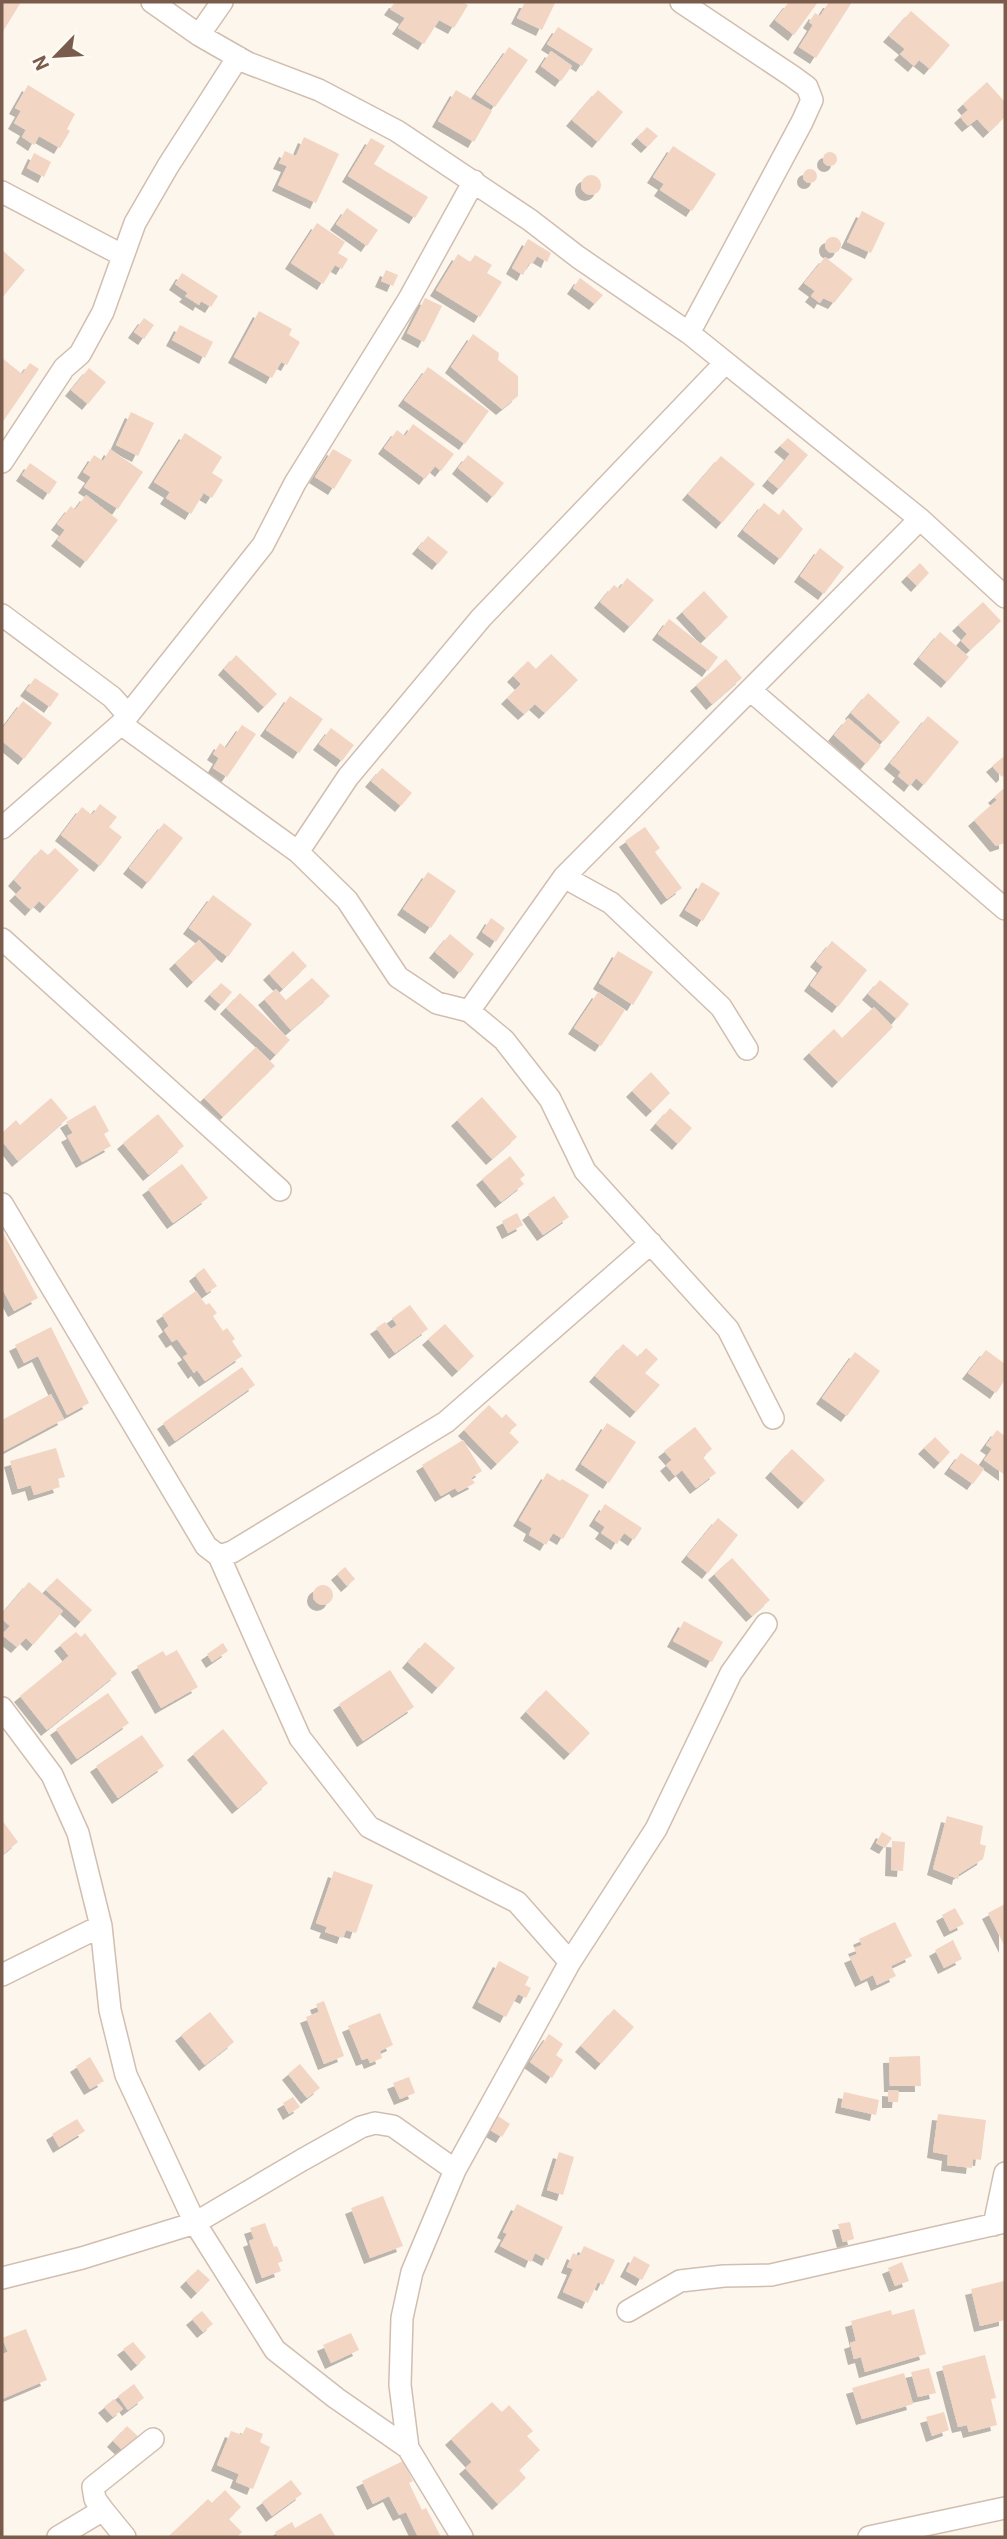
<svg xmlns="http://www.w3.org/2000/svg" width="1007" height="2539" font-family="Roboto,sans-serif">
<defs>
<filter id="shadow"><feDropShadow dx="-6" dy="6" stdDeviation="0" flood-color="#0004"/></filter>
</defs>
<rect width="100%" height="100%" fill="#fdf6ec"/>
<path fill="#f3d5c3" filter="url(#shadow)" d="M2 2H21L2 33Z
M395 2H462L468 5 454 28 439 20 424 44 398 28 405 18 390 9Z
M525 2 555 3 542 30 517 18Z
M789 2H818L794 35 775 20Z
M829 2H852L816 58 799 47 813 25 809 22 815 13 820 16Z
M911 11 950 45 930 69 919 60 914 66 900 54 905 49 889 36Z
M558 27 593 49 582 66 547 44Z
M509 47 528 60 495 107 476 94Z
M551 51 572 66 561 81 541 66Z
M987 82 1005 102V117L989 132 977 119 968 126 960 117 968 110 963 104Z
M28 85 75 114 67 129 70 131 60 148 39 136 34 145 22 137 26 130 14 123 21 111 15 108Z
M456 90 492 111 474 142 438 121Z
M598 90 623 112 598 142 572 120Z
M647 127 658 136 647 147 637 138Z
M304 137 339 154 316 203 278 185 287 166 279 163 285 151 296 156Z
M371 138 385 146 374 164 428 197 415 218 348 176Z
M673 146 716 174 692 211 660 190 664 184 653 177Z
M823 159a7 7 0 1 1 14 0a7 7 0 1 1-14 0Z
M34 153 51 162 44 177 27 168Z
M803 176a7 7 0 1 1 14 0a7 7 0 1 1-14 0Z
M581 185a10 10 0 1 1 20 0a10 10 0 1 1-20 0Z
M347 208 378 230 367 246 336 224Z
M862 211 885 223 871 253 847 242Z
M317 223 345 242 338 253 348 259 342 269 335 265 323 284 291 263Z
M825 245a8 8 0 1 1 16 0a8 8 0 1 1-16 0Z
M528 239 551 253 547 262 537 256 532 264 529 263 523 275 512 268Z
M2 250 25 270 2 298Z
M458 254 470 262 475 255 492 265 487 273 502 282 480 317 436 290Z
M825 257 853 279 834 303 823 298 820 303 811 296 815 291 804 283Z
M386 270 398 275 393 286 381 281Z
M182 273 218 296 211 307 201 301 199 305 185 296 188 293 175 284Z
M580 278 603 295 595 304 573 288Z
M425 298 442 306 424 342 407 333Z
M259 311 292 329 289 335 300 342 287 365 281 362 272 378 234 357Z
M144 318 154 325 144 339 134 332Z
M180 325 213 342 205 358 172 340Z
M473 334 499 353 498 360 518 376V396L502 409 451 367Z
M2 358 22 374 30 363 39 369 2 423Z
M428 367 489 411 465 444 404 400Z
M89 368 106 382 88 404 71 390Z
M131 412 154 423 138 456 116 445Z
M413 424 454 454 441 471 435 466 425 479 384 448 397 430 405 436Z
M185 433 222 457 212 473 223 480 212 498 200 491 203 494 191 514 166 498 170 492 154 482Z
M788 438 808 455 779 489 768 480 790 454 780 446Z
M110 449 143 472 118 509 84 487 91 477 83 472 94 455 103 461Z
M333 449 352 460 334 489 315 477Z
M468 455 504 483 493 497 458 468Z
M721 456 755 484 722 523 688 494Z
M30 463 57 482 49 494 22 475Z
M86 495 118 520 86 562 57 540 65 530 57 524 71 506 75 510Z
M764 503 779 515 783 509 803 529 780 559 743 530Z
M428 536 448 552 438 564 418 548Z
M820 548 844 567 824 594 800 576Z
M920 563 929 573 917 586 907 576Z
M627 578 654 600 630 627 600 602 614 585 619 589Z
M704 591 728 617 706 638 682 612Z
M983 602 1001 621 970 650 961 641 967 634 958 625Z
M669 619 718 657 708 671 658 634Z
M940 632 969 657 947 682 919 658Z
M551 654 578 680 545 713 535 704 524 714 507 698 521 684 513 676 528 661 536 669Z
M236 655 277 694 264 707 224 669Z
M726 659 742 678 712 704 696 685Z
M35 678 59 694 50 707 26 690Z
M868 693 900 722 883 742 851 713Z
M290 696 323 719 299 753 266 730Z
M23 701 52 723 24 759 2 741V729Z
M928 716 959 742 924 785 916 778 910 786 898 776 901 772 890 763Z
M848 718 881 746 866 764 834 735Z
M242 725 256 734 227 777 213 768 219 758 213 754 220 743 226 748Z
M331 728 354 745 342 761 319 744Z
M1003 757 1005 760V774L1002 777 992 766Z
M382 768 412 793 401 806 371 781Z
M1003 789 1005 791V843L996 846 974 820 997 800 994 797Z
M100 804 117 817 109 827 122 837 100 866 61 835 82 807 92 815Z
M164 823 183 838 148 883 129 868Z
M645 827 660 848 655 852 682 888 667 899 625 841Z
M55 848 79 870 46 907 39 901 31 910 15 895 22 888 14 880 41 849 48 855Z
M428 872 456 891 431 928 403 909Z
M702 882 720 893 703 921 685 910Z
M213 895 252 924 228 957 189 928Z
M491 918 505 928 496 942 482 932Z
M450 934 474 954 460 973 435 952Z
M199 940 217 959 193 982 175 963Z
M832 941 867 970 838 1007 810 985 823 967 816 961Z
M293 951 307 966 283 989 269 974Z
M618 951 653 972 633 1005 599 983Z
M312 978 330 996 291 1030 264 999 276 989 286 1000Z
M880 980 909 1004 897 1019 868 994Z
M221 983 232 992 221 1005 210 995Z
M598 992 625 1010 601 1046 574 1028Z
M240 993 290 1040 276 1055 226 1008Z
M874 1007 893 1027 838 1082 809 1053 834 1029 842 1038Z
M256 1047 275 1066 223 1117 204 1098Z
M651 1072 670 1093 652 1111 632 1091Z
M482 1097 517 1137 492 1159 457 1120Z
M51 1098 68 1118 18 1161 2 1141V1133L16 1120 20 1125Z
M95 1105 109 1131 104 1134 111 1146 82 1162 67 1136 73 1133 66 1122Z
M670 1108 692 1128 678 1144 656 1124Z
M158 1114 184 1146 149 1175 123 1143Z
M510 1156 525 1175 520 1179 524 1184 501 1202 482 1179Z
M182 1164 208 1198 173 1223 148 1189Z
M554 1196 569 1217 543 1235 528 1214Z
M517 1213 523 1225 508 1233 502 1221Z
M2 1231 38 1298 14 1311 2 1288Z
M204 1268 217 1286 207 1293 195 1275Z
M196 1291 206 1305 209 1303 217 1313 213 1316 223 1331 227 1328 235 1339 232 1341 242 1356 205 1381 197 1370 194 1373 183 1357 188 1354 177 1339 172 1342 164 1330 169 1326 162 1315Z
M410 1305 428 1329 395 1353 376 1328 385 1322 391 1329 397 1325 392 1318Z
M445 1324 474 1356 458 1371 428 1339Z
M51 1327 89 1403 67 1415 38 1356 24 1363 15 1345Z
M623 1344 638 1357 646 1348 658 1359 645 1373 660 1385 636 1412 595 1376Z
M986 1350 1005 1364V1380L996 1393 968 1373Z
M855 1352 880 1371 847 1416 822 1398Z
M242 1367 255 1385 175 1441 163 1423Z
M51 1394 64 1419 2 1452V1420Z
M489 1405 502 1418 506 1414 517 1425 509 1432 519 1442 497 1464 464 1430Z
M607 1423 636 1442 609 1483 581 1464Z
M695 1427 712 1449 703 1457 716 1473 696 1488 682 1470 675 1476 666 1465 672 1460 664 1451Z
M997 1430 1005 1436V1475L984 1460 992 1449 986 1445Z
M935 1437 950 1452 940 1463 924 1448Z
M463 1440 482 1471 471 1478 475 1483 458 1492 455 1488 441 1496 422 1465Z
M56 1448 65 1477 57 1479 60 1487 34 1495 31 1485 18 1489 10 1461Z
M792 1449 825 1480 804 1503 771 1472Z
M961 1453 984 1469 973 1484 950 1468Z
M547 1473 560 1481 562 1479 589 1495 563 1539 553 1533 546 1545 529 1535 532 1528 519 1520Z
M605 1504 642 1528 634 1540 624 1533 617 1544 601 1533 605 1527 595 1520Z
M718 1518 738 1535 708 1573 687 1556Z
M732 1558 770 1600 752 1616 714 1574Z
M345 1567 355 1579 347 1586 337 1574Z
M57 1578 92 1610 81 1622 46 1590Z
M29 1582 63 1611 33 1645 26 1638 17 1647 2 1635 10 1626 2 1619V1614Z
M313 1595a10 10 0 1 1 20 0a10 10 0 1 1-20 0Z
M684 1621 723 1642 712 1662 673 1641Z
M76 1632 81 1637 85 1633 117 1674 47 1730 20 1696 69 1656 60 1645Z
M425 1642 455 1668 438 1688 408 1662Z
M223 1643 228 1651 212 1662 207 1654Z
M177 1650 198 1687 161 1708 137 1666 163 1651 166 1656Z
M390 1670 414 1707 363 1741 339 1704Z
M546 1690 590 1733 570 1754 526 1712Z
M108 1693 129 1723 77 1759 56 1729Z
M223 1729 268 1783 238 1808 193 1754Z
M142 1735 164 1766 118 1798 96 1766Z
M947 1816 983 1826 980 1844 986 1846 983 1859 959 1874 958 1879 933 1869Z
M2 1820 18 1842 2 1855Z
M882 1832 892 1838 885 1848 876 1843Z
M892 1841 905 1842 903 1871 891 1870Z
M334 1871 373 1885 356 1933 346 1930 343 1938 325 1932 327 1927 316 1923Z
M1005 1904V1947L988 1913Z
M955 1908 964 1924 950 1931 942 1915Z
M895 1922 912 1956 891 1966 896 1976 877 1985 873 1975 861 1981 850 1957 857 1954 854 1948 862 1945 859 1939Z
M953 1940 962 1959 944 1968 935 1950Z
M499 1961 529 1977 525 1985 531 1988 526 1998 518 1994 506 2017 478 2002Z
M324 2001 344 2056 324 2064 306 2017 319 2012 316 2004Z
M614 2009 634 2027 601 2064 581 2046Z
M210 2012 234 2042 205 2065 181 2035Z
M380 2013 393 2045 380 2051 382 2058 370 2063 368 2058 362 2060 348 2026Z
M549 2034 563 2044 556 2055 563 2060 552 2078 530 2062Z
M920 2056 921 2086H890L889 2057Z
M90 2057 104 2081 90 2089 76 2066Z
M300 2064 320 2088 307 2098 288 2074Z
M409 2077 415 2093 400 2099 393 2083Z
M888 2090 899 2091 898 2102H888Z
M844 2092 879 2100 876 2115 841 2107Z
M293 2097 300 2107 289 2114 283 2103Z
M938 2114 986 2120 981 2160 973 2159 972 2168 947 2165 948 2155 933 2152Z
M498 2116 510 2124 502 2137 490 2130Z
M77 2119 85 2131 59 2147 52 2134Z
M559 2152 574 2157 563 2195 547 2190Z
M383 2196 403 2246 370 2258 351 2208Z
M517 2204 563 2227 548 2260 535 2253 531 2262 500 2246 507 2234 503 2232Z
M850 2222 854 2239 843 2242 838 2224Z
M265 2223 274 2247 277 2246 283 2261 278 2263 281 2271 262 2278 249 2241 254 2239 250 2228Z
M584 2246 615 2260 603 2285 598 2282 588 2303 563 2292 573 2269 567 2267 573 2253 579 2256Z
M634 2256 650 2265 642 2280 626 2271Z
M902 2262 909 2281 895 2286 888 2268Z
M198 2269 210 2280 197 2293 186 2281Z
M1004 2281 1005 2320 980 2326 971 2289Z
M914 2309 926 2354 865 2372 861 2357 854 2359 850 2343 856 2341 851 2321 891 2310 892 2315Z
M202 2311 213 2324 203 2332 192 2319Z
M26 2329 47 2380 2 2399V2354L8 2352 2 2338Z
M351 2333 359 2350 331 2363 323 2345Z
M133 2342 146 2357 137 2365 123 2349Z
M985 2355 996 2398 991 2399 997 2425 969 2432 967 2425 958 2427 942 2366Z
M929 2368 936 2393 918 2397 911 2372Z
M904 2373 913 2404 862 2419 852 2388Z
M134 2384 144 2398 128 2410 118 2396Z
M114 2399 123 2409 113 2417 104 2407Z
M492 2402 502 2412 509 2405 533 2431 527 2436 540 2450 519 2470 526 2478 498 2504 465 2468 472 2462 451 2439Z
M944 2412 949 2430 932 2436 926 2417Z
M127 2426 143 2441 129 2456 113 2441Z
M246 2427 263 2434 260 2442 270 2447 253 2489 236 2482 239 2474 217 2465 231 2431 242 2435Z
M403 2461 413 2481 409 2483 422 2510 426 2508 441 2537H418L406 2512 399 2515 389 2496 373 2504 362 2481Z
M291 2480 302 2494 272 2516 262 2502Z
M225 2490 241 2507 229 2519 242 2532 237 2537H172L170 2535 208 2499 212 2503Z
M321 2513 336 2537H278L275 2532 292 2522 295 2528Z"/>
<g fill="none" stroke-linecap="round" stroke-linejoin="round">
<defs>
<path id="minor" d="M152 2 199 35 248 63 319 90 397 131 530 220 578 257 689 333 920 519 1005 597
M681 2 792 76 807 87 812 100 802 122 689 333
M199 35 222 2
M2 192 122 255
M2 462 64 368 80 354 103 312 135 223 168 166 238 57
M2 615 112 697 128 715
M750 690 1005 909
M121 724 298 852 347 900 398 977 437 1003 469 1011 504 1040 550 1099 585 1171 728 1329 773 1418
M2 828 121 724 263 545 295 483 409 299 474 181
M298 852 348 777 481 618 725 363
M564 877 611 903 721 1007 747 1049
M2 939 280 1190
M469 1011 564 877 920 519
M2 1204 206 1546 219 1556 232 1552 446 1422 651 1243
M219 1556 300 1738 369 1827 517 1902 570 1962
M2 1708 52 1775 78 1833 101 1926 110 2010 126 2075 195 2223 275 2350 336 2398 408 2448
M2 1975 101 1926
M994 2225 1005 2173
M2 2278 82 2258 195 2223 302 2160 361 2127 375 2123 393 2126 455 2170
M628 2311 680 2281 724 2276 771 2275 1005 2222
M103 2510 95 2499 93 2487 153 2439
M58 2537 103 2510 125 2537
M462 2537 408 2448 400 2385 402 2318 412 2272 455 2170 570 1962 656 1829 731 1673 766 1624
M869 2537 1005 2508"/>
</defs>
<use href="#minor" stroke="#d1beb0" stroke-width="24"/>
<use href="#minor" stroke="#fff" stroke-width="21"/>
</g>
<rect width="1007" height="2539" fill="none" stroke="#7a5c4d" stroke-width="7"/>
<g transform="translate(56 56) rotate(245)" stroke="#fffaf3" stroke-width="5" paint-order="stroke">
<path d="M0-5L12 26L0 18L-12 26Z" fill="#7a5c4d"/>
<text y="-10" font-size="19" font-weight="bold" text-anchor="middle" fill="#7a5c4d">N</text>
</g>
</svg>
